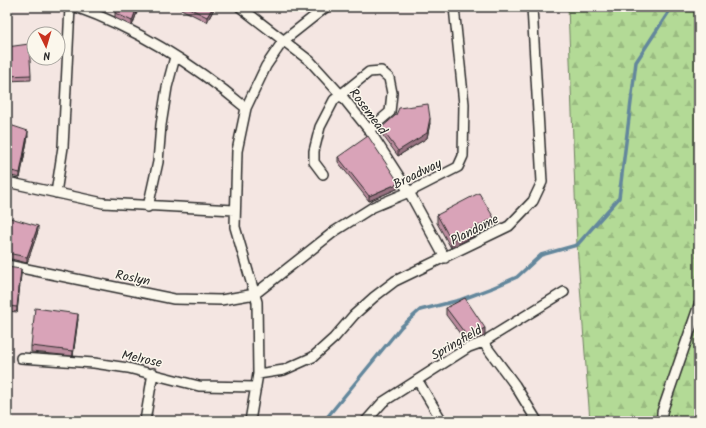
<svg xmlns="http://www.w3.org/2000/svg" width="706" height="428" font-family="Kalam,sans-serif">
<defs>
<pattern id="forest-firs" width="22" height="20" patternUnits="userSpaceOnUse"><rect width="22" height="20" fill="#b3da96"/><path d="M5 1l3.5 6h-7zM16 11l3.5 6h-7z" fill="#9abb81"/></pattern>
</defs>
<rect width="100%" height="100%" fill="#f4e6e2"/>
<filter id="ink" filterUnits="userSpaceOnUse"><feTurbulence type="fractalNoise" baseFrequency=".025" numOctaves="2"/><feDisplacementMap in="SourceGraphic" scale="8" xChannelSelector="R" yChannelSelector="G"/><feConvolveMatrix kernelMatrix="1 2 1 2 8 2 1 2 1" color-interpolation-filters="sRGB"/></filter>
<g filter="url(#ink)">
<path fill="url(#forest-firs)" stroke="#6f8260" d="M568 7H699V421H590L577 245Z"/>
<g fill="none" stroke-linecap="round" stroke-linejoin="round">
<path stroke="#63879c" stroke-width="3.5" d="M324 421 401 327 420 310 460 300 492 288 517 277 541 255 577 245 619 198 636 62 672 7"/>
<defs>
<path id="street" d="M76 7C138 29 196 66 246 108
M240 7 310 61 341 95 369 130 409 192 445 258
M323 174 314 162V151L320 127 334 100 369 72 381 71 389 78 392 93 390 112 369 130
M7 182 103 203 234 210
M56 193 63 147 70 7
M148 207 158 162 161 125 167 87 175 57
M7 265 174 299 221 300 255 294 335 231 373 207 409 192 458 167 463 156 464 104 454 7
M483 342 515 385 537 421
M21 358 94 363 128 368 199 386 256 387
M258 374 284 370 313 357 334 338 354 315 374 297 395 281 509 226 533 201 542 182 532 7
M418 381 442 421
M145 421 153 373
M250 421 258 374 257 302 235 227 237 151 246 108 266 66 283 41 326 7
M366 421 383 402 469 347 483 342 564 292
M662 421V412L699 305"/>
</defs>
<use href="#street" stroke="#2b2b2b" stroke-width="12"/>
<use href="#street" stroke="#fbf7ec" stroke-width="9"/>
</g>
<path fill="#bb8c9e" stroke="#2b2b2b" d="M117 7H139L132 26 115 18V13Z
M177 7H215L207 22Z
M7 47 31 75V80L7 81Z
M430 123 427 138 398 156 381 133V128Z
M7 124 28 136 20 178 7 175Z
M338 157 399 188 369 201 338 162Z
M437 215 494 226 451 248 437 223Z
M7 217 38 231 27 263 7 258Z
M7 267 21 274 17 312 7 311Z
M446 308 485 336 467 343 446 315Z
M78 319 73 356 31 352V346Z"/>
<path fill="#987281" stroke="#2b2b2b" d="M137 7H139L132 26V21Z
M213 7H215L207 22V17Z
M430 118V123L427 138 398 156V151Z
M28 131V136L20 178V173Z
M399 183V188L369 201V196Z
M494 218V226L451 248V240Z
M38 226V231L27 263V257Z
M21 269V274L17 312V307Z
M78 314V319L73 356V351Z
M485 328V336L467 343V336Z"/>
<path fill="#d9a3b8" stroke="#2b2b2b" d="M117 7H137L132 21 115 13Z
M187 7H213L207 17Z
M29 44 31 75 7 76V47Z
M428 104 430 118 427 133 398 151 381 128 396 115 399 108Z
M7 124 28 131 20 173 7 170Z
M368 136 399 183 369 196 338 157Z
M479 193 494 218 451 240 437 215Z
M7 217 38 226 27 257 7 253Z
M7 267 21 269 17 307 7 306Z
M465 298 485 328 467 336 446 308Z
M35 308 78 314 73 351 31 346Z"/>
</g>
<g text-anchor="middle" stroke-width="3" stroke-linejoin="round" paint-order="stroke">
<g font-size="13" fill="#2b2b2b" stroke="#fbf7ec">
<text transform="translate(369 111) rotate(53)" y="5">Rosemead</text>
<text transform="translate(417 173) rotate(-26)" y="5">Broadway</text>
<text transform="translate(474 229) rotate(-27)" y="5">Plandome</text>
<text transform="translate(133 277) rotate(11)" y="5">Roslyn</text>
<text transform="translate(456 342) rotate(-30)" y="5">Springfield</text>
<text transform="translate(142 358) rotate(12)" y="5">Melrose</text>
</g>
</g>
<rect width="706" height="428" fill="none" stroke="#fbf7ec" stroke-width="24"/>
<rect x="12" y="12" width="682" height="404" fill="none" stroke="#2b2b2b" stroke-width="1.5" filter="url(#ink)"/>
<g transform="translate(46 46) rotate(175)"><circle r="19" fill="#fbf7ec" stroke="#a8a59f"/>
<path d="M0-3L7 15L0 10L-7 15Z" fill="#c8321e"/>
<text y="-6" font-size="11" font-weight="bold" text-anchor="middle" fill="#2b2b2b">N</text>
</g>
</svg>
